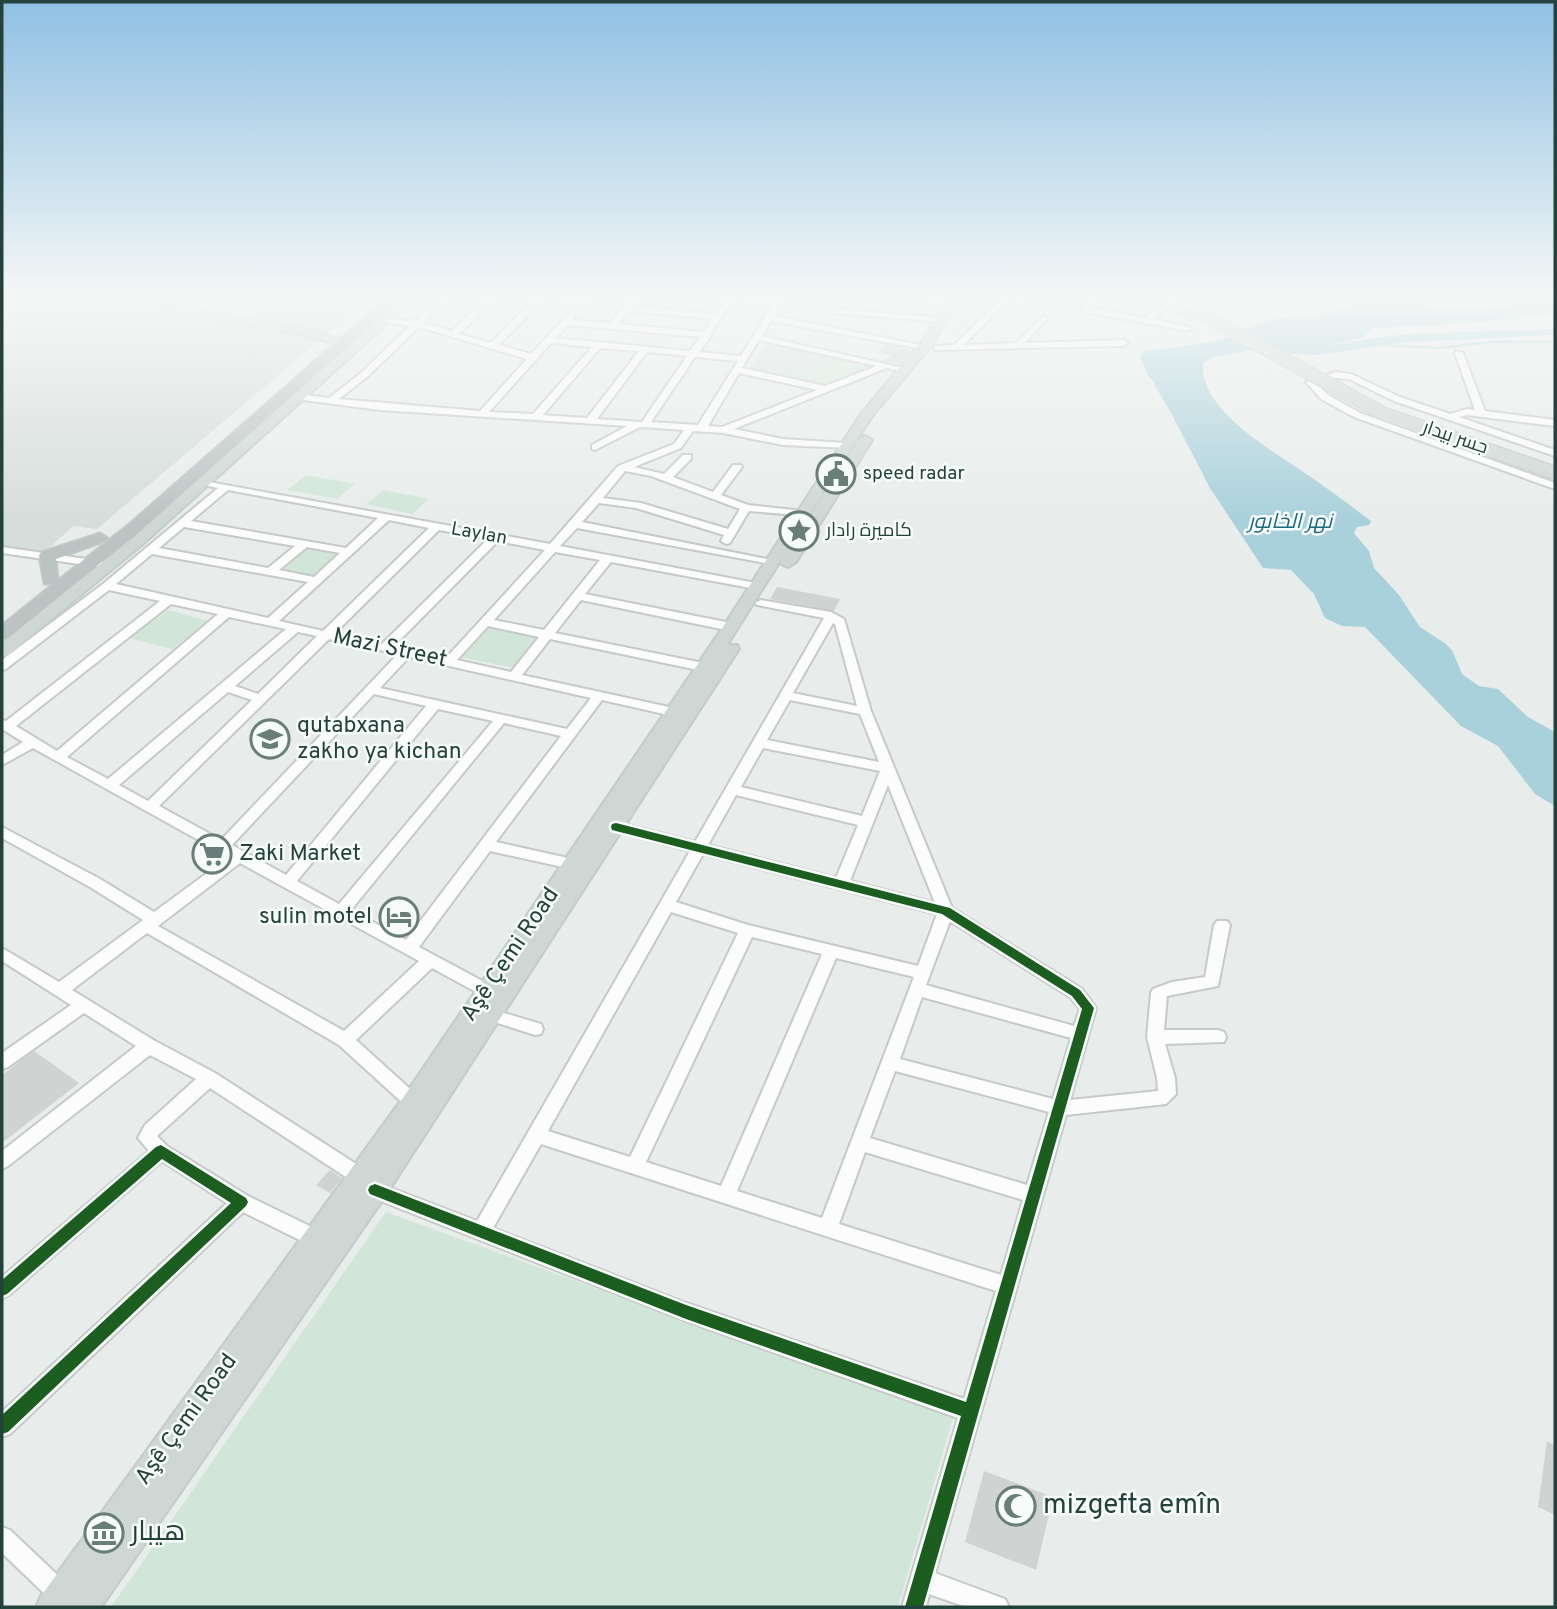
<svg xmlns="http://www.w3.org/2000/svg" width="1557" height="1609" font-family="Overpass,Cairo,sans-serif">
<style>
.built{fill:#d6dedb}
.green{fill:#d1e6d9}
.water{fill:#a9d1db}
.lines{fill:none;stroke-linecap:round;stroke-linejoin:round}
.stream{stroke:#a9d1db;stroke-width:2.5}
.river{fill:#a9d1db;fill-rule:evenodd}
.building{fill:#cfd4d2}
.minor-casing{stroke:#c5cac8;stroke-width:4}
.major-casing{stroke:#c3ccc9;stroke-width:4}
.highway-casing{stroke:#c3ccc9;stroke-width:3}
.minor{fill:#fcfcfc;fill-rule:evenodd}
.major{fill:#cfd7d5;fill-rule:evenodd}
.highway{fill:#bcc4c3;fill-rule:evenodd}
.major-bridge-casing{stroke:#c3ccc9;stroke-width:15;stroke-linecap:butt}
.major-bridge{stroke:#cfd7d5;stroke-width:12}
.cycleway-casing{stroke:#f7fbf9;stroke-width:5}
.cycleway{fill:#1b5e20;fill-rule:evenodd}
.labels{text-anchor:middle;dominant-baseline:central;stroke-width:5;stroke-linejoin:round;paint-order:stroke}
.far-street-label{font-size:19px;fill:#24423c;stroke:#f7fbf9}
.far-poi-label{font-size:19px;fill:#24423c;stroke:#f7fbf9;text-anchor:start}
.far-water-label{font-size:21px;font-style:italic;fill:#1c6980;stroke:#f7fbf9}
.street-label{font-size:23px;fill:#24423c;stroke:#f7fbf9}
.poi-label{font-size:23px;fill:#24423c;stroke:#f7fbf9;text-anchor:start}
.near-poi-label{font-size:28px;fill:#24423c;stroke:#f7fbf9;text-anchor:start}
</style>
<rect width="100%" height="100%" fill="#e8edeb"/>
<!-- built -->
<g class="built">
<path d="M38,294h336l-277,235 -24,-3 -28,26 -43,-7v-230z"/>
<path d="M766,343l108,22 -49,21 -77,-15z"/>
</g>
<!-- green -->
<g class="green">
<path d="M977,294h12l-10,13 -5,1 2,3 -10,13 12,-13 5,-1 -3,-3 11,-13h10l-48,45z"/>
<path d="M828,356l46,11 -49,19 -47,-9 5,-5 8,1 2,-3 21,3z"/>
<path d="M306,475l49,9 -18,15 -50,-9z"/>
<path d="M384,490l45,9 -17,15 -46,-10z"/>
<path d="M305,546l35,7 -27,24 -37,-7z"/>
<path d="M168,610l41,11 -37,28 -44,-11z"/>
<path d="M489,624l54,11 -29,33 -55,-11z"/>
<path d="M386,1212l567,206 -55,189h-787z"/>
</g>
<!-- water -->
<path class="water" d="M1366,297l88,12 101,-8v13l-83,9 -97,5 -14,10 -41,9 -40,-2 -68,12 -9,7c-4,47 75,90 108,113 20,14 40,29 60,44l-2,4 -12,2 -3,6 15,18 5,17 25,27 21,32 26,17 7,8 9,22 17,12 19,3 30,28 27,15v74l-20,-12 -37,-48 -37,-20 -96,-99 -23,-1 -17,-8 -11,-24 -23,-24 -28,-2 -53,-80 -43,-83 6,-6 -25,-23 -8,-19 4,-7c14,1 67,-7 81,-12 16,-5 28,-13 46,-18 31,-7 69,-3 95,-23z"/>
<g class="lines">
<!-- stream -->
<path class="stream" d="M1361,344l79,4 49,-6h66"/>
<!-- river -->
<g class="river">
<path d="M1555,329v6l-150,7 -88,13 -61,-4 -6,-4 6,-4 61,4 88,-13z"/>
<path d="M1160,365l6,4 1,17 24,37 -2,3h-10l-24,-40 -1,-17z"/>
</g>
</g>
<!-- building -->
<g class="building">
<path d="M259,294h54l15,2 -13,10 -56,-5z"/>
<path d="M1262,294h43l17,5 -14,10 -47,-11z"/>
<path d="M886,345l25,5 -12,14 -15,-3 7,-6 -13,-3z"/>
<path d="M777,587l63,12 -6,12 -64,-12z"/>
<path d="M34,1051l45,32 -77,60v-68z"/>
<path d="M330,1170l12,8 -12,15 -14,-8z"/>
<path d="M1547,1441l8,5v69l-17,-8z"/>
<path d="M984,1471l69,26 -17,73 -71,-28z"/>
</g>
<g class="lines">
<!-- minor casing -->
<g class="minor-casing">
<g id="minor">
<path d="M443,294h9l-29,29 29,8 39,-37 91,5 4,-5h9l-23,26 38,3 23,-29h9l-9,12 83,8 9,-14 -47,-6h60l-2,3 39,3 4,-6h8l-13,22 157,31 -4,3 -156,-29 -9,15 146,33 -4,3 -17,-4 -153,61 49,10 63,4 3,1v4l-66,-3 -60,-12 -30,-2 -12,17 -47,19 30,7 19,-19h8v4l-18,18 40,15 20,-27h8l1,2 -21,28 27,10 55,6 5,3 -1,2 -58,-5 -19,32 -4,1 -5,-3 3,-6 -88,-27 -37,-5 -17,19 190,38 4,1v4l-199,-37 -17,18 196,37 6,3 -6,3 -145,-27 -26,32 146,29 6,4 -6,4 -150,-31 -26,33 148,30 6,4 -2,3 -4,1 -153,-32 -28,36 156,34 1,3 -6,4 -71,-16 -106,142 81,18 2,4 -2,4 -5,1 -82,-18 -71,96 82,44 2,4 -2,4 -6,2 -6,-2 -57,-31 -76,72 63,57 3,5 -3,5 -6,2 -6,-2 -68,-62 -192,-112 -75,57 83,51 60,32 152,98 3,6 -3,6 -6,2 -6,-2 -145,-95 -53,48 10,10 81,50 76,37 3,6 -3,6 -7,3 -7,-3 -67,-33 -233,222 -8,3v-25l225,-209 -65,-42 -153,134 -7,3v-21l147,-126 -11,-13 7,-13 51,-46 -46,-24 -142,111 -6,3v-18l134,-105 -52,-33 -76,54 -6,2v-16l69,-48 -69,-44v-13l57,34 84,-62 -53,-33 -88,-49v-11l98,52 54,33 75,-55 -196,-109 -31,17v-10l21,-13 -21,-13v-9l4,1 154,-120 -51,-11 -103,79 -4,1v-10l101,-76 115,-96 -20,-4v-4l352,64 68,-78 56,-22 10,-14 -44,-3 -45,23 -3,-1v-4l35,-19 -247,-16 -85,-11v-4l3,-1 31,4 32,-25 49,-47 -27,-4v-4l32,3zM497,298l36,2 -42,43 -32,-9zM542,301l36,3 -47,50 -32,-9zM733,301l39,4 -31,51 -42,-4 13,-17 -1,-2zM629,311l84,8 -9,13 -86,-8zM568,325l132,12 -10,14 -134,-13zM419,327l108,32 -47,52 -141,-12 28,-22zM759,340l118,26 -52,20 -83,-18zM551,343l41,4 -59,67 -44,-2zM600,348l39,3 -52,67 -44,-3zM647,352l40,4 -45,66 -45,-3zM695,357l43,4 -40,64 -47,-3zM739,373l78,17 -95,37 -14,-1zM625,471l26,5 89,33 -12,20 -87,-26 -38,-5zM228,490l150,28 -32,30 -155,-27zM389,520l40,8 -106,103 -44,-10zM184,527l111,19 -27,22 -109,-20zM439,530l49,9 -106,105 -47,-11zM498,541l47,9 -99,108 -52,-12zM307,547l33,6 -26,24 -35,-7zM555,552l45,8 -56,70 -50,-10zM152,554l156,28 -40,36 -152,-34zM171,604l47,10 -161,137 -41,-25zM229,617l57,12 -178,150 -41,-22zM488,626l51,11 -28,35 -54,-12zM298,632l19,4 -59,58 -23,-8zM329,639l69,15 -177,186 -62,-34zM409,657l182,41 -24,31 -187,-41zM228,692l24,8 -104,101 -29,-16zM374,694l52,12 -140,169 -54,-30zM438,709l55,12 -154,183 -42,-23zM504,723l57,13 -155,204 -55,-30zM240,863l179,98 -75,70 -186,-105z"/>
<path d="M846,294h33l74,8 4,2 -4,2z"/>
<path d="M1005,294h9l-50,51 52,-2 28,-27 4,2 -23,25 99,-3 4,3 -4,3 -189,4v-4l19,-1z"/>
<path d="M1088,294h8l-7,13 2,1 54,10 21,-18 4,-6h8l-6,10 -19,15 39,9 -4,3 -103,-19 -4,-5z"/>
<path d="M1321,294h15l16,6 -4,2z"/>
<path d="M825,308l118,10 4,2 -4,2 -121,-10v-4z"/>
<path d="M1456,351l7,2 22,58 70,9v6l-88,-11 -8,2 96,33v6l-161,-55 -45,-22 -13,-1 -20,5 12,12 32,18 195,70v6l-201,-72 -33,-18 -15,-17 30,-10 15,2 49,23 50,17 17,-5 8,1 -20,-57z"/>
<path d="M2,547l98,14 6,3 -6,3 -98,-14z"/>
<path d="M761,600l70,12 13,7 27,92 81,197 130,81 14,19 -26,92 88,-9 -1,-13 -10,-41 4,-44 2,-4 19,-7 33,-5 9,-52 3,-4h10l3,4 -12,61 -51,10 -3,34h54l6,2 2,5 -2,5 -59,2 10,34 1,16 -10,10 -100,11 -131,458 70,26 4,8h-43l-37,-13 -3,13h-24l56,-189 -272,-97 -318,-125 -2,-6 2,-6 7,-2 102,39 213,-370 -79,-21 -2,-3 7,-5 79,20 129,-224 -67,-13 -2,-2zM833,623l2,1 22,82 -64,-13zM790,700l70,14 19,48 -112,-22zM763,748l117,23 -18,45 -121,-29zM888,785l47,118 -85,-22zM736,795l122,30 -22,53 -128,-33zM703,854l234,60 -19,52 -170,-41 -72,-23zM671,912l67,21 -108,224 -82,-26zM950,921l120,76 10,12 -6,17 -148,-41zM752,937l70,17 -101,232 -75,-24zM836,958l78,19 -92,241 -85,-27zM922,997l149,41 -18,61 -153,-40zM895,1071l154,41 -22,73 -157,-47zM541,1144l455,147 -32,108 -278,-96 -193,-75zM865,1152l158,48 -22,75 -162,-51z"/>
<path d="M491,1009l50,15 2,5 -2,5 -6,1 -50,-16 -2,-4 2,-4z"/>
<path d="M2,1527l8,3 59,56 4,8 -4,8 -8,4 -8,-4 -51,-49z"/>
</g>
</g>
<!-- major casing -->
<g class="major-casing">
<g id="major">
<path d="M15,294h14l-27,16v-8z"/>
<path d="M70,294h28l213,36 29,10 -6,4 -25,-8z"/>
<path d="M408,294h12l-276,249 -136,112 -6,1v-13l132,-106z"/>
<path d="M951,294h11l-30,51 -60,71 -145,229h10l2,4 -355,549 -283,409h-65l5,-11 364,-501 318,-468 138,-213 62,-74z"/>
<path d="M1105,294h21l89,24 -6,3z"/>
<path d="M865,436l7,4 -76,122 -8,5 -5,-2 -3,-3 78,-122z"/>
</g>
</g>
<!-- highway casing -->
<g class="highway-casing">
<path id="highway" d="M391,294h14l-265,237 -132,107 -6,1v-14l51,-41h-9l-5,-28 2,-4 59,-19 8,5 -2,3 -50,18 2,21 70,-55z"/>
</g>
<!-- minor -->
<use href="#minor" class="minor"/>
<!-- major -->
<use href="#major" class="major"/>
<!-- highway -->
<use href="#highway" class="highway"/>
<!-- major-bridge casing -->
<g class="major-bridge-casing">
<path id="major-bridge" d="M1209,318l175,96 171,59"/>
</g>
<!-- major-bridge -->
<use href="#major-bridge" class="major-bridge"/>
<!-- cycleway casing -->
<g class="cycleway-casing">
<g id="cycleway">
<path d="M616,823l334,85 130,82 14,18 -171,599h-18l56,-191 -275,-97 -316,-125 -2,-4 2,-4 5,-2 311,121 280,97 116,-393 -10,-13 -130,-82 -330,-84 -1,-3 1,-3z"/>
<path d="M161,1145l85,53 2,4 -2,4 -238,226 -6,2v-19l229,-212 -69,-44 -155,135 -5,2v-16l154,-133z"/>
</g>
</g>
<!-- cycleway -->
<use href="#cycleway" class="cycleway"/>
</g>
<!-- sky -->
<linearGradient id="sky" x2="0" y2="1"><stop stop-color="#8fc0e3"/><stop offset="0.57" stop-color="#f5f7f6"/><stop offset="1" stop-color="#f5f7f6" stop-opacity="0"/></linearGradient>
<rect width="1557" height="520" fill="url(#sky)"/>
<!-- icons -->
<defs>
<g id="civic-ring" transform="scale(2.0125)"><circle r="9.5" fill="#f7fbf9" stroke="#697e79" stroke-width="1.5"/><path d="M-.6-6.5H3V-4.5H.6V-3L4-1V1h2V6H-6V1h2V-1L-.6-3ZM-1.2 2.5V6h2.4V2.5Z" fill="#697e79"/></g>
<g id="sight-ring" transform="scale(2.0125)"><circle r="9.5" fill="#f7fbf9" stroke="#697e79" stroke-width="1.5"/><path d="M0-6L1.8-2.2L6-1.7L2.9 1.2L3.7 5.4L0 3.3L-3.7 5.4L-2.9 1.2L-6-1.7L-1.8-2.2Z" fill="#697e79"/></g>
<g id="school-ring" transform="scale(2.0125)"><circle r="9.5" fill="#f7fbf9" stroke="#697e79" stroke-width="1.5"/><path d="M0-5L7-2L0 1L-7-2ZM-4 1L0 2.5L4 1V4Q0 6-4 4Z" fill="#697e79"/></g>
<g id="supermarket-ring" transform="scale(2.0125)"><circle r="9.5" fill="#f7fbf9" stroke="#697e79" stroke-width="1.5"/><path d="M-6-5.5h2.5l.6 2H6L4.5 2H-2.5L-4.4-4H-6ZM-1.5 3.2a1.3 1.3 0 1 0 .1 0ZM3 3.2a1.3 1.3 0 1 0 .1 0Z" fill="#697e79"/></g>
<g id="hotel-ring" transform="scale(2.0125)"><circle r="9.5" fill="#f7fbf9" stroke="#697e79" stroke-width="1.5"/><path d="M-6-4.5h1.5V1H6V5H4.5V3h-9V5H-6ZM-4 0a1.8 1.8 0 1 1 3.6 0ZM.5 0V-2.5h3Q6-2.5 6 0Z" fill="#697e79"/></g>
<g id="mosque-ring" transform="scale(2.0125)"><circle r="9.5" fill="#f7fbf9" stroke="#697e79" stroke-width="1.5"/><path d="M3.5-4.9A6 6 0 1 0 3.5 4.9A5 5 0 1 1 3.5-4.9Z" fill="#697e79"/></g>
<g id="museum-ring" transform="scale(2.0125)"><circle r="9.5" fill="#f7fbf9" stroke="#697e79" stroke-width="1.5"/><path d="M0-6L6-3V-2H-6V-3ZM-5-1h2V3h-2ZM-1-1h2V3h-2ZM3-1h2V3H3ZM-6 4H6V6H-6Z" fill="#697e79"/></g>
</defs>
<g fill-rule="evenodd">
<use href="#civic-ring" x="836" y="474"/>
<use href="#sight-ring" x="799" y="531"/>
<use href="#school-ring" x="270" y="739"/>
<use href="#supermarket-ring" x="212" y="854"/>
<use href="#hotel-ring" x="399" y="917"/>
<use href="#mosque-ring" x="1016" y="1506"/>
<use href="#museum-ring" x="104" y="1533"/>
</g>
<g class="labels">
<!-- far-street labels -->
<g class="far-street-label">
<text transform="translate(1455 438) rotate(19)">جسر بيدار</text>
<text transform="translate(479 534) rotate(10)">Laylan</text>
</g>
<!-- far-poi labels -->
<g class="far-poi-label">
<text x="863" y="474">speed radar</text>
<text x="826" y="531">كاميرة رادار</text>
</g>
<!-- far-water labels -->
<g class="far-water-label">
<text x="1290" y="522">نهر الخابور</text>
</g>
<!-- street labels -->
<g class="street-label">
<text transform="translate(390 649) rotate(12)">Mazi Street</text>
<text transform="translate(511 955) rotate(-56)">Aşê Çemi Road</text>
<text transform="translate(187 1420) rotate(-54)">Aşê Çemi Road</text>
</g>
<!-- poi labels -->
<g class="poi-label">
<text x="297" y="726">qutabxana<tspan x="297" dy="26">zakho ya kichan</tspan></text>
<text x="239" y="854">Zaki Market</text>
<text x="372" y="917" text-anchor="end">sulin motel</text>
</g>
<!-- near-poi labels -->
<g class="near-poi-label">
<text x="1043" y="1506">mizgefta emîn</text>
<text x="131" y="1533">هيبار</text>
</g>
</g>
<!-- border -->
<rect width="1557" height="1609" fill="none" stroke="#24423c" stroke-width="7"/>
</svg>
